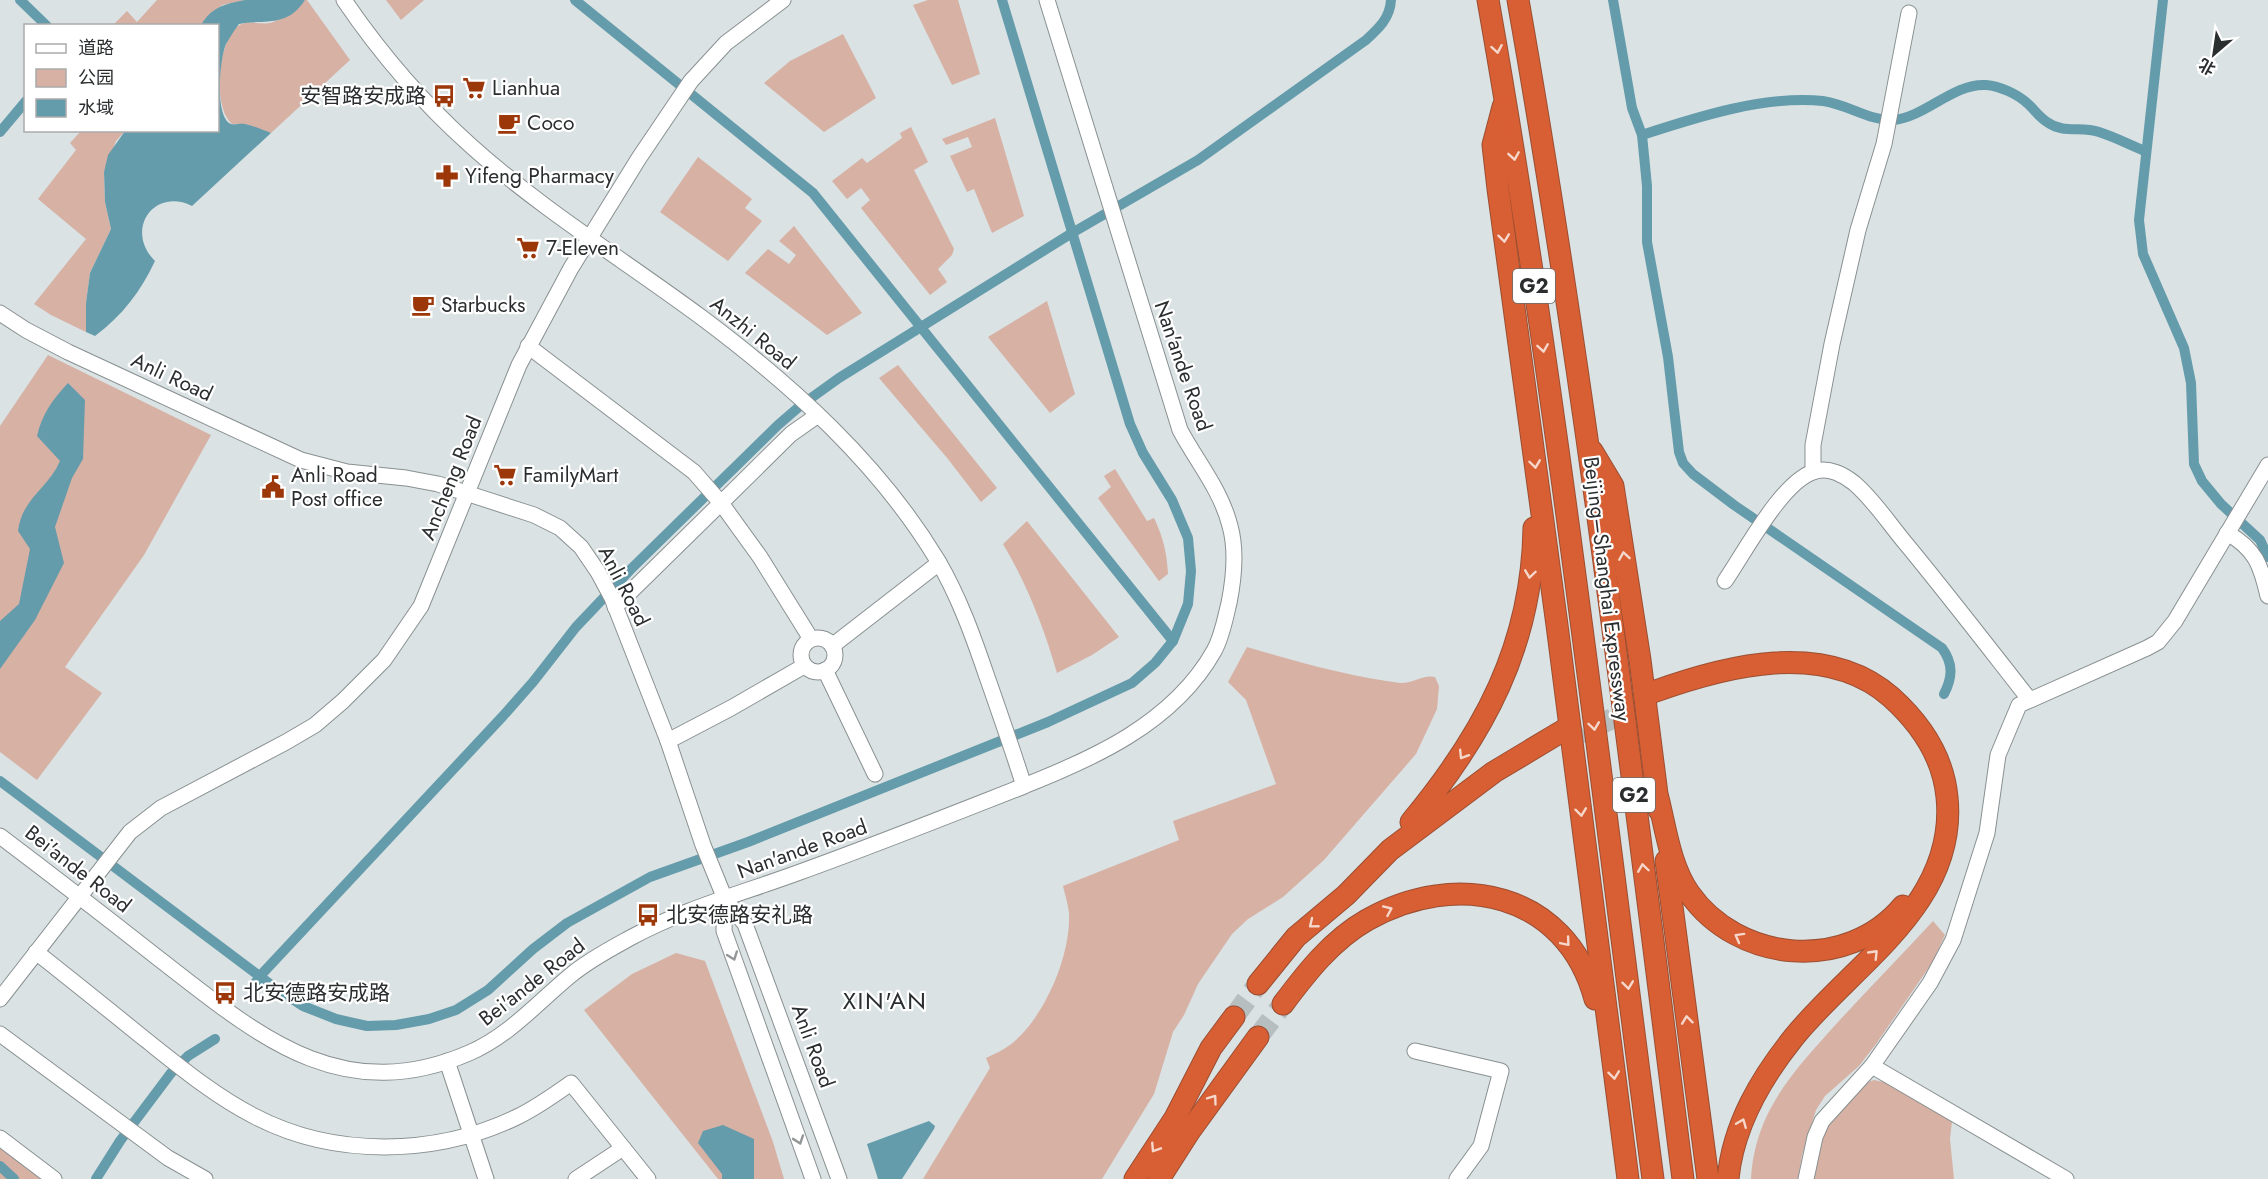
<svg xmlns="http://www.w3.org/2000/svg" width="2268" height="1179" font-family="Jost,'Noto Sans SC',sans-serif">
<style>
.green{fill:#d6b1a4}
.water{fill:#659cab}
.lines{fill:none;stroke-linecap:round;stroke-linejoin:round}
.canal{stroke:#659cab;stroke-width:10}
.highway-tunnel{stroke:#b7bec0;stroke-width:21;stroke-dasharray:21 10;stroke-linecap:butt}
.minor-casing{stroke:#899091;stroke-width:17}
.highway-casing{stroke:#9b4e32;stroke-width:23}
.minor{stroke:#fff;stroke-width:15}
.highway{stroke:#d85f33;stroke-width:21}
.oneway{stroke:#f5d7cc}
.oneway2{stroke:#959697}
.labels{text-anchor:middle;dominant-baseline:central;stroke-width:4.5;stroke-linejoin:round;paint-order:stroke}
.shield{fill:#fff;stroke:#6b6d6d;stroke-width:1.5}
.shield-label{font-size:20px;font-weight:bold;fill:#2b2e2f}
.poi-label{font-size:21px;fill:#2b2e2f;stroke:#fff;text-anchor:start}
.street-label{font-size:21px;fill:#2b2e2f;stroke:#fff}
.quarter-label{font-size:24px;letter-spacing:1.5px;fill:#2b2e2f;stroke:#fff}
</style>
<rect width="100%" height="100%" fill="#dae2e4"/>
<!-- green -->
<g class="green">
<path d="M157,0h88l-23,5 -21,20 -89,1 15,-15 10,11z"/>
<path d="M305,0h2l43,60 -79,73 -27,-9h-12c-20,-16 -14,-84 6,-98 10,-7 22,-1 32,-3 10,-2 23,-13 32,-19z"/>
<path d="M386,0h38l-23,20z"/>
<path d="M928,0h30l22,74 -28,11 -39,-80z"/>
<path d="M843,34l33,64 -52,34 -60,-49 26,-22z"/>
<path d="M995,118l29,98 -32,17 -18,-44 -7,3 -17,-36 22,-9 -4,-10 -22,8 -4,-6z"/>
<path d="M911,127l17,35 -14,8 40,79 -2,6 -14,14 9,13 -17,13 -69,-87 9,-8 -9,-12 -14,11 -15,-18 30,-23 5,5 35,-25 -2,-5z"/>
<path d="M81,131h44l-9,10 -12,31 1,30 6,27 -21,44 -4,30v29l-35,-17 -17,-11 52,-65 -48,-40 38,-49 -6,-7z"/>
<path d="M698,157l54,42 -7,9 17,13 -34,40 -68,-49z"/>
<path d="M794,226l68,87 -35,22 -82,-62 23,-24 21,15 7,-9 -17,-14z"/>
<path d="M1047,301l28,93 -25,19 -62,-76z"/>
<path d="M48,355l163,80 -67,120 -79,112 37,26 -65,87 -37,-28v-326z"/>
<path d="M898,365l99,123 -16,14 -33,-43 -69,-81z"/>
<path d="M1115,469l32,52 7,-3c9,19 13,35 14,56l-9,7 -61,-83 13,-11 -7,-11z"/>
<path d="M1027,521l92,116 -27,18 -35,18c-13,-45 -30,-89 -54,-129z"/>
<path d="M1247,647c51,15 101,29 153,36 12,1 24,-9 35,-6l4,9 -2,23 -21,45 -92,106 -41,37 -35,22 -16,15 -34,50 -14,31 -11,17 -19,62 -52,85h-179l67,-111 -4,-10c11,-5 23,-11 31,-19 30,-28 54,-85 52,-126 -1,-9 -4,-18 -6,-27l116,-46 -6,-19 103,-37 -30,-84 -18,-18z"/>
<path d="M1933,921l12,14 -13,28 -56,81 -17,22 -34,30 -9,14 -14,45 -4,24h-47c4,-69 44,-109 87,-157 31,-34 64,-67 95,-101z"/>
<path d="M676,953l29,8 68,181 11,37h-66l-134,-169 48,-36z"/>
<path d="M1874,1080l15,3 63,38 -2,18 4,40h-140c6,-38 8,-50 35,-79 8,-9 14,-17 25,-20z"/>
<path d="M0,1141l50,38h-50z"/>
</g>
<!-- water -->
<g class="water">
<path d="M245,0h60c-18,28 -40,19 -66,24 -5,7 -9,13 -13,20 -6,13 -12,73 5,80 4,1 10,-1 14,0 9,2 18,6 26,9l-79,73c-38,-19 -68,24 -37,55 -14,30 -33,55 -60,75l-9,-4v-29l4,-30 21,-44 -6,-27 -1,-30 4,-17 17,-24 93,-1v-104l-17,-1c11,-18 23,-21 44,-25z"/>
<path d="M68,383l17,17 -2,59 -11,19 -17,49 9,36 -29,57 -35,49v-48l19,-17 11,-55 -12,-18c4,-33 30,-42 42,-70l-23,-25c5,-22 16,-37 31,-53z"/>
<path d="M929,1121l6,5 -1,3 -32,50h-24l-11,-35z"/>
<path d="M723,1125l31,14v40h-32v-5l-24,-31 5,-12z"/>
</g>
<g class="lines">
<!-- canal -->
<g class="canal">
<path d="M20,0l27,26"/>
<path d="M575,0l238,193 360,448"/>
<path d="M1613,0l19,108 10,27 5,51v56l21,115 11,95 4,11 10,11 41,31 208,143c11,15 11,29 2,46"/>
<path d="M2163,0l-24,220 4,34 41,94 7,35 3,81 8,17 19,23 39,36 8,17"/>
<path d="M0,132l26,-31"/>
<path d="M1642,135c55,-18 123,-40 181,-34 24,3 46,20 70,19 33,-3 60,-37 93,-35 14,1 31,9 41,18 7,6 12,14 20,19 16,12 34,4 52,10 16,5 31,13 46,19"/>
<path d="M0,781l274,206 29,19 33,13 31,7 29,-1 33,-6 27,-9 32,-20 45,-41 34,-26 83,-46 98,-35 300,-120 84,-39 23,-20 18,-22 15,-37 3,-33 -3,-33 -16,-38 -29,-47 -13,-29 -128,-424"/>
<path d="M253,986l7,-10 243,-260 30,-34 43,-55 55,-58 147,-144 22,-19 39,-28 233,-145 126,-73 168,-120c13,-12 24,-22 25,-40"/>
<path d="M0,1166l14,13"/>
<path d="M96,1179l24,-38 51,-68 17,-17 27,-17"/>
</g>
<!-- highway-tunnel -->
<g class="highway-tunnel">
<path d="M1565,740l73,-33"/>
<path d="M1234,1017l24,-33"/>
<path d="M1258,1037l25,-33"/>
</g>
<!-- minor casing -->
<g class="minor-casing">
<g id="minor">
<path d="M0,313l26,17 42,22 233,108 46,12 59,6 32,6 96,31 26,13 21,19 17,25 14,26 56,143 35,104 22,54 20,25 94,255"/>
<path d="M528,346l166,126 27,31 70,-69 27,-19"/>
<path d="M1813,472v-27l19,-101 26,-114 26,-86 25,-131"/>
<path d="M2227,533c29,16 34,33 41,63"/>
<path d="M1725,581c20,-29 58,-102 91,-110 13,-4 28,4 38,12 20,17 36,42 53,62 42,51 82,103 122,154"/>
<path d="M615,607l106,-104 39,54 51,82"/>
<circle cx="818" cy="655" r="17"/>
<path d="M832,646l107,-83"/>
<path d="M825,670l50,104"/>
<path d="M668,741l63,-33 73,-42"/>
<path d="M1016,789c75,-29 157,-65 198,-138 8,-14 11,-32 15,-48 5,-25 8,-52 1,-77 -9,-36 -33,-64 -50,-96l-133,-430"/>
<path d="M0,836c53,40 106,81 158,122 97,75 181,151 311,95 40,-17 69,-51 102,-78 18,-15 39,-26 59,-37 53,-29 113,-45 170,-66 75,-27 150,-57 224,-86 -12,-38 -25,-75 -38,-112 -13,-38 -27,-77 -48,-113 -59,-98 -146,-176 -237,-244 -77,-57 -160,-108 -231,-172 -48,-43 -90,-92 -126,-145"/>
<path d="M725,899l-1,32 89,248"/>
<path d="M36,952c37,29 74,59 110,88 34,27 69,56 108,76 80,42 182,40 263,1 19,-9 37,-22 54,-34l77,96"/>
<path d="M0,999l130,-167 31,-24 125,-66 29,-17 28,-24 41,-41 37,-54 98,-241 52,-97 68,-110 52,-77 35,-38 57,-43"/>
<path d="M0,1034l168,124 37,21"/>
<path d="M1415,1051l86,20 -20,75 -24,33"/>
<path d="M447,1061l39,118"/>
<path d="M1872,1066l194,113"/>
<path d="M0,1138l54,41"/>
<path d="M576,1179l47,-31"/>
<path d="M1806,1179l9,-42 7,-16 50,-55 58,-83 23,-43 34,-107 11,-78 21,-50 128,-57 11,-6 17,-21 93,-156"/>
</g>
</g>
<!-- highway casing -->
<g class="highway-casing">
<g id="highway">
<path d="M1488,0c69,391 113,786 165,1179"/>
<path d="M1518,0c69,391 115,786 165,1179"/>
<path d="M1503,107l-10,38 5,44 59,436 71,554"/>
<path d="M1592,451l21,35 27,174 19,150"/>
<path d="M1653,692c72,-26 172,-53 238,5 30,27 52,59 56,100 11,107 -94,167 -153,240 -33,41 -61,88 -66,142"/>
<path d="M1658,798c8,32 12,67 31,95 49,70 158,80 214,13"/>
<path d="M1411,822c73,-88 121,-176 123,-294"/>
<path d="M1666,861l42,318"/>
<path d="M1258,984l38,-47 50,-42 44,-45 104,-78 70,-42"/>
<path d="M1283,1004c24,-32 49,-64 84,-84 89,-51 199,-28 228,79"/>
<path d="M1135,1179l40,-61 36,-70 23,-31"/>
<path d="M1159,1179l30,-47 69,-95"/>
</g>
</g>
<!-- minor -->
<use href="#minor" class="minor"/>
<!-- highway -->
<use href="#highway" class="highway"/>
</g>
<!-- one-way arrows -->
<defs><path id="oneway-chevron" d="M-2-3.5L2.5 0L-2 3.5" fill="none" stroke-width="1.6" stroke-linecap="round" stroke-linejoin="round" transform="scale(1.5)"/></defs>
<g class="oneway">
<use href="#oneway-chevron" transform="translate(1497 49) rotate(80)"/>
<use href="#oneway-chevron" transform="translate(1514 156) rotate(81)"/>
<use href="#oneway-chevron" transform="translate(1504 238) rotate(83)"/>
<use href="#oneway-chevron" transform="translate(1543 348) rotate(81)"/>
<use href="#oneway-chevron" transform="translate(1535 464) rotate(82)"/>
<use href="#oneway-chevron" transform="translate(1624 556) rotate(-99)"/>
<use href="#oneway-chevron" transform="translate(1530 574) rotate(98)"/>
<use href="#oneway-chevron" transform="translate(1594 726) rotate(82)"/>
<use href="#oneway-chevron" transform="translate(1463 755) rotate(122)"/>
<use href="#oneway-chevron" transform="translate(1581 812) rotate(83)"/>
<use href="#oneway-chevron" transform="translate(1643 868) rotate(-98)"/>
<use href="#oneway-chevron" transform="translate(1388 910) rotate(-24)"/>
<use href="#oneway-chevron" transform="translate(1313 924) rotate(141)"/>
<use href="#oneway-chevron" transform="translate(1739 937) rotate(-151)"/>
<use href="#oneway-chevron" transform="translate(1566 942) rotate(50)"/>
<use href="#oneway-chevron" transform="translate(1874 954) rotate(-46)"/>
<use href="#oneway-chevron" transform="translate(1628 985) rotate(83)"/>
<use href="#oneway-chevron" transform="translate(1687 1020) rotate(-97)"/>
<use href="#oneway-chevron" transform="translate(1614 1075) rotate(83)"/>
<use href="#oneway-chevron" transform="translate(1213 1099) rotate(-54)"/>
<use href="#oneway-chevron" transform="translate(1742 1123) rotate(-68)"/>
<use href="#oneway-chevron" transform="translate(1155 1148) rotate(123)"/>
</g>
<g class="oneway2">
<use href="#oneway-chevron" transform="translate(733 956) rotate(70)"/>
<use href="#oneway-chevron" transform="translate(799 1140) rotate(71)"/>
</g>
<!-- icons -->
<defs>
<g id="supermarket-bare" transform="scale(1.8)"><path d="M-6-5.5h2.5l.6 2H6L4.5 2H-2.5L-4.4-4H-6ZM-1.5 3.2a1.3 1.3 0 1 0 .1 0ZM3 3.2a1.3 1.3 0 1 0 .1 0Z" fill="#9c370a" stroke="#fff" stroke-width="2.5" paint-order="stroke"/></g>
<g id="bus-bare" transform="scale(1.8)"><path d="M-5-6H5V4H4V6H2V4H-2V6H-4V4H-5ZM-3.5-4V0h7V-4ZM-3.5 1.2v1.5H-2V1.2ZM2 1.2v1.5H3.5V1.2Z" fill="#9c370a" stroke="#fff" stroke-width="2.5" paint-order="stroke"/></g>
<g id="cafe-bare" transform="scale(1.8)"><path d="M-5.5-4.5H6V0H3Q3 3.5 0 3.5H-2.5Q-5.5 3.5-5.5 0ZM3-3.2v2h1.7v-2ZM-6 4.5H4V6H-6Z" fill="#9c370a" stroke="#fff" stroke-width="2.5" paint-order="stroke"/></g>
<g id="pharmacy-bare" transform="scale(1.8)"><path d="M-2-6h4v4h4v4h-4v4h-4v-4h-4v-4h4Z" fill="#9c370a" stroke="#fff" stroke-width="2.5" paint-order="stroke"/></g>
<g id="civic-bare" transform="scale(1.8)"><path d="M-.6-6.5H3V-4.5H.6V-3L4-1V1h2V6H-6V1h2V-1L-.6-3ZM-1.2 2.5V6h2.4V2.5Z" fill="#9c370a" stroke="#fff" stroke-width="2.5" paint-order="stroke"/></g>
</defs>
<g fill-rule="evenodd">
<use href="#supermarket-bare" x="474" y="88"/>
<use href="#bus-bare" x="444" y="96"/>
<use href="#cafe-bare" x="509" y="123"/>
<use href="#pharmacy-bare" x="447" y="176"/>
<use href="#supermarket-bare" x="528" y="248"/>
<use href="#cafe-bare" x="423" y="305"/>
<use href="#supermarket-bare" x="505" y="475"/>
<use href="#civic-bare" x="273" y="487"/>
<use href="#bus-bare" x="648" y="915"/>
<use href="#bus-bare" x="225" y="993"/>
</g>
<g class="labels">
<!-- shield labels -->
<g class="shield">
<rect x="1513" y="269" width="42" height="34" rx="4.5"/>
<rect x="1613" y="778" width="42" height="34" rx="4.5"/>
</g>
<g class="shield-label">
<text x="1534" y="286">G2</text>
<text x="1634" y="795">G2</text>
</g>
<!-- poi labels -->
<g class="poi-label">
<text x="492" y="88">Lianhua</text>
<text x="426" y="96" text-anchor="end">安智路安成路</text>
<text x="527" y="123">Coco</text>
<text x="465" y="176">Yifeng Pharmacy</text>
<text x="546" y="248">7-Eleven</text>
<text x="441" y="305">Starbucks</text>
<text x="291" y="475">Anli Road<tspan x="291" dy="24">Post office</tspan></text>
<text x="523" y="475">FamilyMart</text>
<text x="666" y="915">北安德路安礼路</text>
<text x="243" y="993">北安德路安成路</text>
</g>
<!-- street labels -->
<g class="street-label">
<text transform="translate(753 333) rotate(39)">Anzhi Road</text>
<text transform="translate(1183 366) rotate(71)">Nan'ande Road</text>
<text transform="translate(172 377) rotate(25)">Anli Road</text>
<text transform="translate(451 478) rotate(-68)">Ancheng Road</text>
<text transform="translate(624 586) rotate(63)">Anli Road</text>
<text transform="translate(1607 589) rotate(83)">Beijing–Shanghai Expressway</text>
<text transform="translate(802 849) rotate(-20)">Nan'ande Road</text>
<text transform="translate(78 869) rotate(38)">Bei'ande Road</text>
<text transform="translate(532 982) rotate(-38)">Bei'ande Road</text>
<text transform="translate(813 1046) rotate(70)">Anli Road</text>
</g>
<!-- quarter labels -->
<g class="quarter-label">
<text x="885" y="1000">XIN'AN</text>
</g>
</g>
<!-- legend -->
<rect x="24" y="24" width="195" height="108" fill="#ffffff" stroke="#aaabac" stroke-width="1.5"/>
<rect x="36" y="44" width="30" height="9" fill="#ffffff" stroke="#aaabac" stroke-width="1.5"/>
<text x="78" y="54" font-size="18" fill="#2b2e2f">道路</text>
<rect x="36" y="69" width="30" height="18" fill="#d6b1a4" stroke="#aaabac" stroke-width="1.5"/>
<text x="78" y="84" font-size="18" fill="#2b2e2f">公园</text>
<rect x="36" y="99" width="30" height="18" fill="#659cab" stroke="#aaabac" stroke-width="1.5"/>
<text x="78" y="114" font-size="18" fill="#2b2e2f">水域</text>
<!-- north arrow -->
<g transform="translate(2214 54) rotate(209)" stroke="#ffffff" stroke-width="4.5" paint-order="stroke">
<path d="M0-4.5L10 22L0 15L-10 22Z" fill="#2b2e2f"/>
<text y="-9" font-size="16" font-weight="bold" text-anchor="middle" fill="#2b2e2f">北</text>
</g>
</svg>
